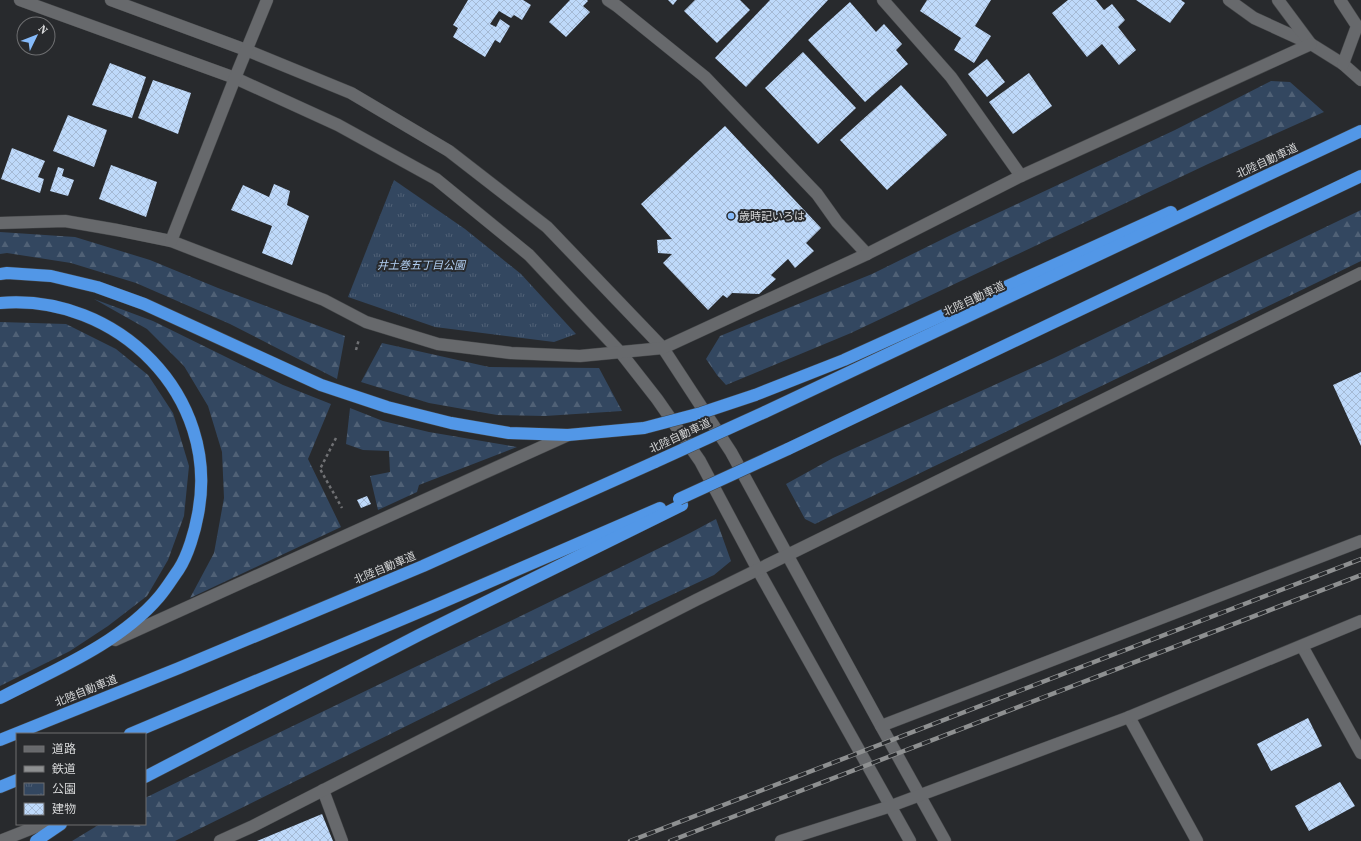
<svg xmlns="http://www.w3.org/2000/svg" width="1361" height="841" font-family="'Source Serif 4','Noto Sans JP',serif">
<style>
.forest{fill:url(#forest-firs)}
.park{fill:url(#park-tufts)}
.building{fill:url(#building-cross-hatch)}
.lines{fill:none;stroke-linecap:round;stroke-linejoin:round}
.minor-casing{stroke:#444648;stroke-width:13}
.highway-casing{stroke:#444648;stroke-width:13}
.path{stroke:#707174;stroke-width:2.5;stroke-dasharray:3 3;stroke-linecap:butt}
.minor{stroke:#67696c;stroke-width:12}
.highway{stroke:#5297e7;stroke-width:12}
.rail-casing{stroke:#8e9091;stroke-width:4.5}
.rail{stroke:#282a2d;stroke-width:3;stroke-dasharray:9;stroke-linecap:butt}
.highway-bridge-casing{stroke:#444648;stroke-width:13;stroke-linecap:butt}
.highway-bridge{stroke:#5297e7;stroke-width:12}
.poi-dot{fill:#86bbfb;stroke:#282a2d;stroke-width:1.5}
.labels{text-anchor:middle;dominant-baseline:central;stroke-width:4;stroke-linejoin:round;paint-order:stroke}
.street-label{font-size:11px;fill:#d6d7d8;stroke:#282a2d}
.poi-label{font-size:11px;fill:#d6d7d8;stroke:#282a2d;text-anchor:start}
.park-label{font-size:11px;font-style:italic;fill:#b2cff3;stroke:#282a2d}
</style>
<defs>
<pattern id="forest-firs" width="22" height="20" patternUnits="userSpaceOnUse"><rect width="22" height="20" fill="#334760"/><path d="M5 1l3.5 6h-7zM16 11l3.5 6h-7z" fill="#506176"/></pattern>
<pattern id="park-tufts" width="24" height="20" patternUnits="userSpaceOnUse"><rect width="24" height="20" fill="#334760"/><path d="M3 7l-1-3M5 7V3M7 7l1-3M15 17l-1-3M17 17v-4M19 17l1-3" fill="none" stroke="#506176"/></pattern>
<pattern id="building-cross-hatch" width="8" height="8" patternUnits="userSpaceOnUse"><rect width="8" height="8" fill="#bed9fa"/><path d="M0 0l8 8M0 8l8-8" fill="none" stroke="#a5bad5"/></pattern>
</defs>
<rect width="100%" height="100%" fill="#282a2d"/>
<!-- forest -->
<g class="forest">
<path d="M1271,81l19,1 34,30 -116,52 -357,169 -125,52 -9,-10 -11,-16 14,-23 152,-62 81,-40 222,-104z"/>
<path d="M1361,210v51c-181,89 -365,174 -546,263l-10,-5 -19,-35 47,-26 221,-100z"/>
<path d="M0,232l75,5 75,23 68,28 127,48 -8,43 -107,-55 -94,-41 -65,-20 -64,-10 -7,1z"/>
<path d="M94,299l59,22 130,64 48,19 -23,55 33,68 -151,71 24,-45 10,-55 -2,-46 -14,-46 -24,-40 -37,-37z"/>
<path d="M0,322l66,2 50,25 32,26 25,38 16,53 -5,50 -16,44 -21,36 -39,30 -38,25 -70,35z"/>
<path d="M382,343l107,24 110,1 23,43 -77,5 -48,-1 -68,-12 -68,-21z"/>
<path d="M350,408l33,13 46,11 88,15 -98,38 -2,7 -39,18 -8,-34 20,-4 -1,-21 -26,-1 -17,-6z"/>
<path d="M716,519l15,42 -17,14 -64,30 -475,236h-103l28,-17h45v-26c181,-89 364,-175 545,-265z"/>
</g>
<!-- park -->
<path class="park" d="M394,180l71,49 56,45 55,60 -22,8 -119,-15 -87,-30z"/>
<!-- building -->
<g class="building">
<path d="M468,0h55l8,5 -9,15 -8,-5 -3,3 -12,-7 -9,13 6,3 4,-8 10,7 -10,17 -5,-3 -10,17 -32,-20 5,-9 -5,-3z"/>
<path d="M570,0h17l1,1 -5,5 7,6 -24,25 -17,-15z"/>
<path d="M668,0h9l-4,5z"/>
<path d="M695,0h45l10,10 -33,33 -33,-32z"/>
<path d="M770,0h58l-82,87 -31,-29z"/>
<path d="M927,0h64l-16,26 16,10 -17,27 -20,-13 7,-12 -41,-27z"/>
<path d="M1068,0h28l8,10 8,-6 13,16 -7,7 18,23 -17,15 -17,-21 -15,13 -35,-44z"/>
<path d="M1136,0h45l4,3 -15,20z"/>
<path d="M850,2l26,30 8,-8 18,20 -6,6 12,14 -43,38 -57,-62z"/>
<path d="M803,52l53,56 -38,36 -53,-56z"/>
<path d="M987,59l18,23 -18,15 -19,-23z"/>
<path d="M110,63l36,14 -14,41 -40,-13z"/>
<path d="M1029,73l23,33 -39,28 -24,-32z"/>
<path d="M153,80l38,13 -13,41 -40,-16z"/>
<path d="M901,85l46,50 -60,55 -47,-50z"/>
<path d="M68,115l39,15 -13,37 -41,-16z"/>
<path d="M725,126l96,102 -15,15 8,8 -19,17 -7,-9 -17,16 5,4 -17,15 -27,-1 -5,5 -4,-3 -15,15 -45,-47 9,-9 -14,-1 -1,-13 15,-1 -31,-35z"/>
<path d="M12,148l33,13 -7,16 6,2 -4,14 -39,-14z"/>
<path d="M111,165l46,17 -11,35 -47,-18z"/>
<path d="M58,167l6,2 -2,7 12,4 -6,16 -18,-5z"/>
<path d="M274,184l16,7 -3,14 22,11 -17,49 -30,-12 10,-27 -41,-16 12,-25 26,12z"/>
<path d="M1361,372v74l-28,-61z"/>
<path d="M367,496l4,8 -10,4 -4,-8z"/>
<path d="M1308,718l14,28 -51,25 -14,-27z"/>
<path d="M1340,782l15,24 -46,25 -14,-25z"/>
<path d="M322,814l11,27h-76z"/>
</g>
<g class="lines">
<!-- minor casing -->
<g class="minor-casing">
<g id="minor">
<path d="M20,0l215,78 103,47 98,54 93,76 92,98 36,46 43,62 58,109 152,271"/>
<path d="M111,0l135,50 105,43 98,58 98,76 116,121 68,104 150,274 64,115"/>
<path d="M608,0l9,6 88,71 112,117 20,28 30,32"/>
<path d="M883,0l68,77 70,99"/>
<path d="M1229,0l25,18 57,26 32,20 18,16"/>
<path d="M1278,0l32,43"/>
<path d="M1340,0l17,26 -14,38"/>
<path d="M0,223l65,-2 52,9 54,11 153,59 42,22 72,22 73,9 69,3 83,-8 204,-94 154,-78 290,-132"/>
<path d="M171,241l64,-163 32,-78"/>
<path d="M115,640l453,-205"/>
<path d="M1302,646l59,107"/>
<path d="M1129,717l68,124"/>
<path d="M881,726l480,-185"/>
<path d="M323,790l19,51"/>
<path d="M0,841l43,-17"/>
<path d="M220,841l31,-14 445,-227 665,-327"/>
<path d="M781,841l110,-35 238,-89 232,-96"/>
</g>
</g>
<!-- highway casing -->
<g class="highway-casing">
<g id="highway">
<path d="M0,274l7,-1 44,3 46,11 47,17 177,81 66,22 64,16 58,10 59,2 76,-7"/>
<path d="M0,303c117,-10 221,93 198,211 -3,17 -10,41 -19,55 -7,10 -13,20 -20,28 -40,47 -105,73 -159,101"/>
<path d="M755,395l89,-35 327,-148"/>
<path d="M765,412l596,-281"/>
<path d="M788,449l573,-273"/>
<path d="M130,734l306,-129 224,-97"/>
<path d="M0,740l179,-72 244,-102 232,-104"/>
<path d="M145,777l274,-142 263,-130"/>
<path d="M0,787l17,-7"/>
<path d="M36,841l25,-17"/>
</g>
</g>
<!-- path -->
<g class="path">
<path d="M356,350l3,-11"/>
<path d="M336,438l-16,31 22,39"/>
</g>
<!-- minor -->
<use href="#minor" class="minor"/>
<!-- highway -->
<use href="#highway" class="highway"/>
<!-- rail casing -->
<g class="rail-casing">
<g id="rail">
<path d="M630,841l731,-282"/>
<path d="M670,841l691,-266"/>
</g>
</g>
<!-- rail -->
<use href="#rail" class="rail"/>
<!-- highway-bridge casing -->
<g class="highway-bridge-casing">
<g id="highway-bridge">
<path d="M644,428l57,-15 54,-18"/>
<path d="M655,462l110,-50"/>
<path d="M679,499l109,-50"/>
</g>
</g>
<!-- highway-bridge -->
<use href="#highway-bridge" class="highway-bridge"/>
</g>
<!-- markers -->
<circle class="poi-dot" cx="731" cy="216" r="4"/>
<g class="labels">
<!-- street labels -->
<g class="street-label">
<text transform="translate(1267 161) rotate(-25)">北陸自動車道</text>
<text transform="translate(974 299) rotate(-25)">北陸自動車道</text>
<text transform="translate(680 436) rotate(-25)">北陸自動車道</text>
<text transform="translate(385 568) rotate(-23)">北陸自動車道</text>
<text transform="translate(86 691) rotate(-22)">北陸自動車道</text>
</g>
<!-- poi labels -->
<g class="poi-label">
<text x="739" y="216">歳時記いろは</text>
</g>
<!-- park labels -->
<g class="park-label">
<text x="421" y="265">井土巻五丁目公園</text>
</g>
</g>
<!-- legend -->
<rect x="16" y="733" width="130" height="92" fill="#282a2d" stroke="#6e6f71"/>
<rect x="24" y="746" width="20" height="6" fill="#67696c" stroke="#6e6f71"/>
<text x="52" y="753" font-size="12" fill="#d6d7d8">道路</text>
<rect x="24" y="766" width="20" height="6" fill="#8e9091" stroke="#6e6f71"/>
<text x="52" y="773" font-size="12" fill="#d6d7d8">鉄道</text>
<rect x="24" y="783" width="20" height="12" fill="url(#park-tufts)" stroke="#6e6f71"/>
<text x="52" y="793" font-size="12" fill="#d6d7d8">公園</text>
<rect x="24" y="803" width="20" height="12" fill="url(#building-cross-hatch)" stroke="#6e6f71"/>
<text x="52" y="813" font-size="12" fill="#d6d7d8">建物</text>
<!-- north arrow -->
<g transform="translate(36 36) rotate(47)"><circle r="19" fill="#282a2d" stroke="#6e6f71"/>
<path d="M0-3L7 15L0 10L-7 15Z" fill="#86bbfb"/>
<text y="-6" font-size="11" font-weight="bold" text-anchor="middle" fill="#d6d7d8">N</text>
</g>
</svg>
